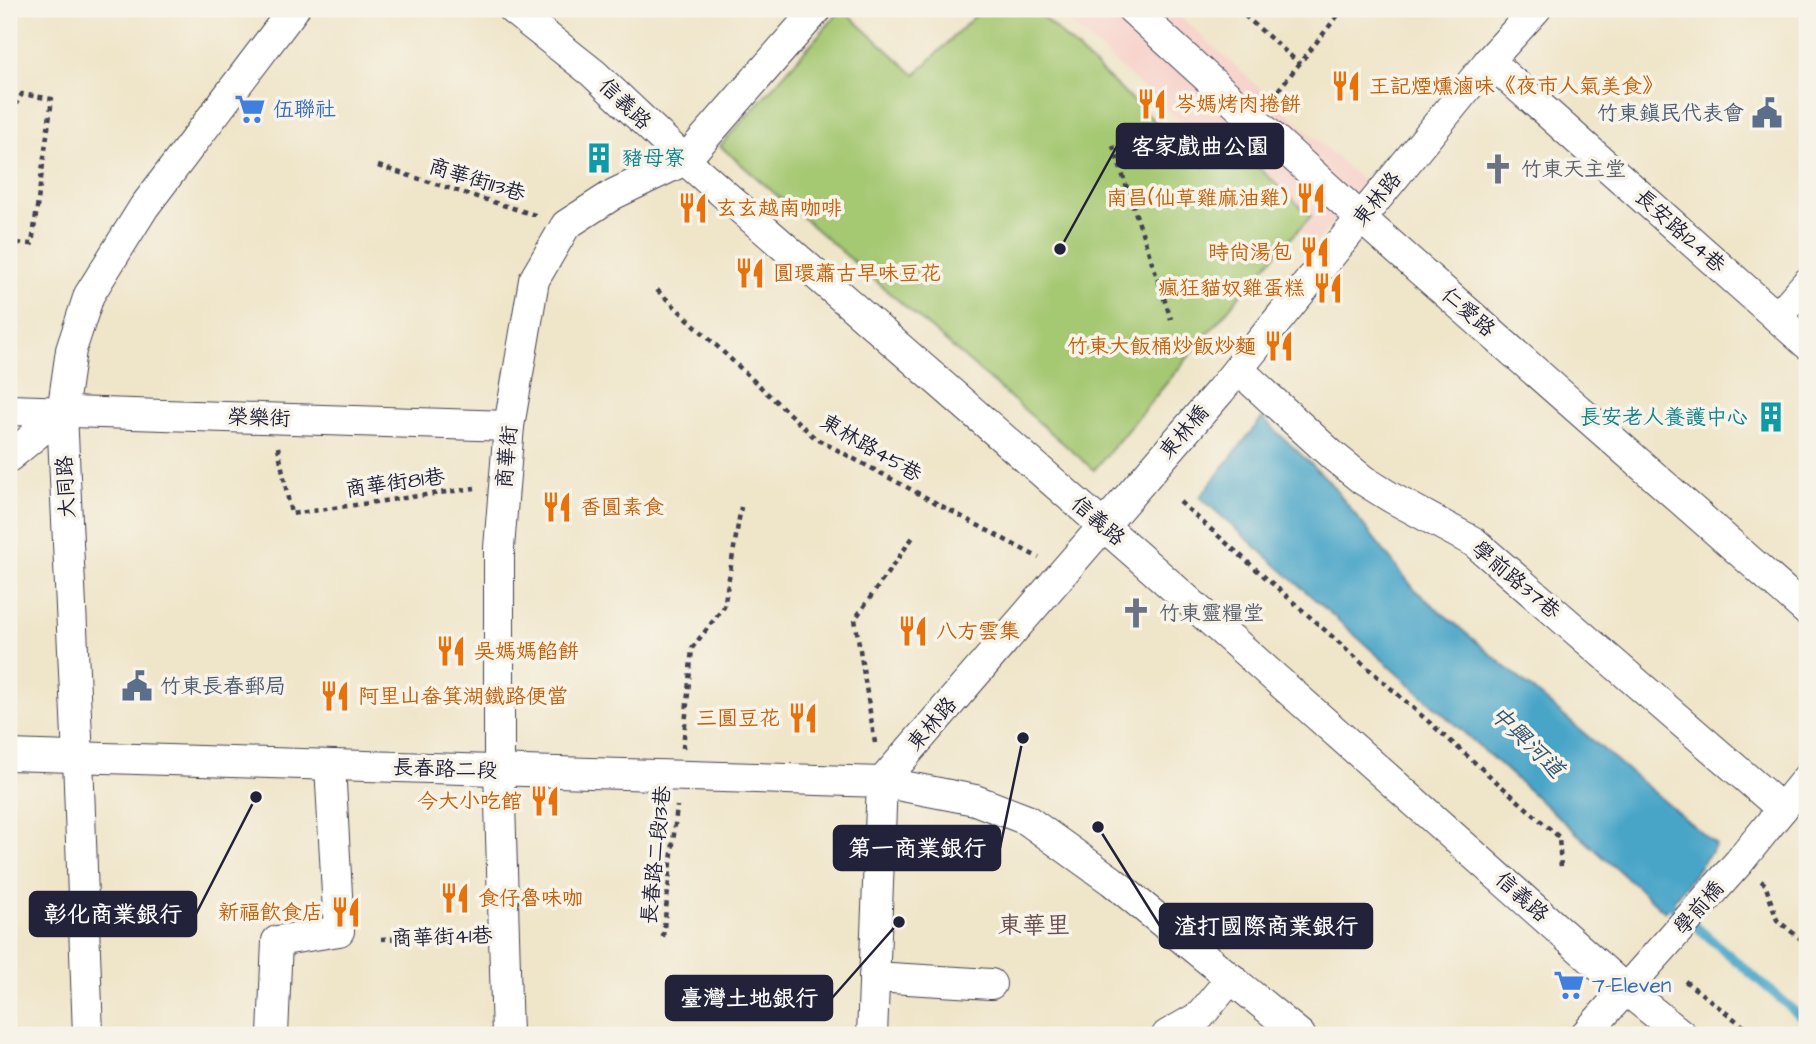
<svg xmlns="http://www.w3.org/2000/svg" width="1816" height="1044" font-family="'Architects Daughter','LXGW WenKai TC',sans-serif">
<style>
.built{fill:#f7d0c9}
.green{fill:#a5c872;stroke:#647556;stroke-width:2}
.water{fill:#4aa5c8;stroke:#366482;stroke-width:2}
.lines{fill:none;stroke-linecap:round;stroke-linejoin:round}
.stream{stroke:#4aa5c8;stroke-width:9}
.minor-casing{stroke:#413f50;stroke-width:32}
.path{stroke:#413f50;stroke-width:4.5;stroke-dasharray:5 5;stroke-linecap:butt}
.minor{stroke:#fff;stroke-width:30}
.labels{text-anchor:middle;dominant-baseline:central;stroke-width:7;stroke-linejoin:round;paint-order:stroke}
.food-label{font-size:21px;fill:#c56008;stroke:#f7f3e8;text-anchor:start}
.street-label{font-size:21px;fill:#22223b;stroke:#f7f3e8}
.shop-label{font-size:21px;fill:#366cbe;stroke:#f7f3e8;text-anchor:start}
.service-label{font-size:21px;fill:#4e5e75;stroke:#f7f3e8;text-anchor:end}
.culture-label{font-size:21px;fill:#0d838f;stroke:#f7f3e8;text-anchor:start}
.worship-label{font-size:21px;fill:#5b616d;stroke:#f7f3e8;text-anchor:start}
.water-label{font-size:23px;font-style:italic;fill:#325673;stroke:#f7f3e8}
.quarter-label{font-size:24px;fill:#694e50;stroke:#f7f3e8}
.leader{fill:none;stroke:#22223b;stroke-width:2.5}
.callout-dot{fill:#22223b;stroke:#f7f3e8;stroke-width:2.5}
.callout{fill:#22223b;stroke:#22223b;stroke-width:2.5}
.callout-label{font-size:23px;text-anchor:middle;font-weight:bold;fill:#fff}
</style>
<rect width="100%" height="100%" fill="#f7f3e8"/>
<filter id="ink" filterUnits="userSpaceOnUse"><feTurbulence type="fractalNoise" baseFrequency=".0143" numOctaves="2"/><feDisplacementMap in="SourceGraphic" scale="14" xChannelSelector="R" yChannelSelector="G"/><feConvolveMatrix kernelMatrix="1 2 1 2 8 2 1 2 1" color-interpolation-filters="sRGB"/></filter>
<filter id="wash" filterUnits="userSpaceOnUse"><feTurbulence type="fractalNoise" baseFrequency=".00686" numOctaves="4" result="noise"/><feDisplacementMap in="SourceGraphic" scale="28" xChannelSelector="R" yChannelSelector="G"/><feGaussianBlur stdDeviation="1.57" result="paint"/><feColorMatrix in="noise" values="0 0 0 0 0 0 0 0 0 0 0 0 0 0 0 0 0 1.4 0 .05"/><feComposite in="paint" operator="in"/></filter>
<g filter="url(#wash)">
<rect width="100%" height="100%" fill="#efe5c9"/>
<!-- built -->
<path class="built" d="M1055,9h117l195,176 -52,58z"/>
<!-- green -->
<path class="green" d="M842,9l73,66 67,-66h52l170,158 26,-25 81,74 -60,66 -157,188 -374,-324z"/>
<!-- water -->
<path class="water" d="M1262,418l65,61 88,111 301,255 -51,67 -465,-415z"/>
<g class="lines">
<!-- stream -->
<path class="stream" d="M1663,898l144,124"/>
</g>
</g>
<g filter="url(#ink)">
<g class="lines">
<!-- minor casing -->
<g class="minor-casing">
<g id="minor">
<path d="M512,9l81,64 92,87 454,397 487,433 56,45"/>
<path d="M1132,9l229,209 446,393"/>
<path d="M1489,61l318,283"/>
<path d="M1777,317l30,-34"/>
<path d="M1238,369l94,86 31,25 29,18 82,44 308,267"/>
<path d="M9,410l500,16"/>
<path d="M9,457l53,-44"/>
<path d="M9,755l873,27 93,18 52,20 85,61 188,154"/>
<path d="M874,977l117,7"/>
<path d="M88,1035l-10,-277 -16,-345 9,-63 18,-55 55,-88 150,-198"/>
<path d="M273,1035l4,-94 62,-10 -9,-166"/>
<path d="M507,1035l-8,-265v-222l10,-122 25,-146 32,-55 48,-31 71,-34 132,-151"/>
<path d="M872,1035l10,-253 338,-391 269,-330 47,-52"/>
<path d="M1167,1035l33,-19 31,-38"/>
<path d="M1585,1035l154,-173 68,-84"/>
</g>
</g>
<!-- path -->
<g class="path">
<path d="M1237,9l63,55"/>
<path d="M1272,98l71,-89"/>
<path d="M9,111l2,1 11,-18 30,5 -20,145 -23,-1"/>
<path d="M1113,146l58,173"/>
<path d="M378,166l160,50"/>
<path d="M657,290l158,148 224,120"/>
<path d="M278,447l13,67 184,-26"/>
<path d="M1180,502l379,335 2,31"/>
<path d="M875,743l-20,-124 58,-82"/>
<path d="M683,748l9,-100 32,-41 17,-100"/>
<path d="M1761,881l4,3 12,36 30,24"/>
<path d="M663,937l14,-131"/>
<path d="M381,939l94,-3"/>
<path d="M1685,981l70,54"/>
</g>
<!-- minor -->
<use href="#minor" class="minor"/>
</g>
</g>
<!-- icons -->
<defs>
<g id="restaurant-bare" transform="scale(2.415)"><path d="M-5-6h1v4h1v-4h1v4h1v-4h1v5L-1.5 .5V6h-2V.5L-5-1ZM5-6V6H3V1.5H1.5Q1.5-4 5-6Z" fill="#e8710a" stroke="#f7f3e8" stroke-width="2.5" paint-order="stroke"/></g>
<g id="supermarket-bare" transform="scale(2.415)"><path d="M-6-5.5h2.5l.6 2H6L4.5 2H-2.5L-4.4-4H-6ZM-1.5 3.2a1.3 1.3 0 1 0 .1 0ZM3 3.2a1.3 1.3 0 1 0 .1 0Z" fill="#3f7fe0" stroke="#f7f3e8" stroke-width="2.5" paint-order="stroke"/></g>
<g id="civic-bare" transform="scale(2.415)"><path d="M-.6-6.5H3V-4.5H.6V-3L4-1V1h2V6H-6V1h2V-1L-.6-3ZM-1.2 2.5V6h2.4V2.5Z" fill="#5c6f8a" stroke="#f7f3e8" stroke-width="2.5" paint-order="stroke"/></g>
<g id="building-bare" transform="scale(2.415)"><path d="M-4-6H4V6H1V3H-1V6H-4ZM-2.5-4.3h1.7v1.8h-1.7ZM.8-4.3h1.7v1.8H.8ZM-2.5-1h1.7V.8h-1.7ZM.8-1h1.7V.8H.8Z" fill="#0f9aa8" stroke="#f7f3e8" stroke-width="2.5" paint-order="stroke"/></g>
<g id="church-bare" transform="scale(2.415)"><path d="M-1.2-6h2.4v3.5h3.3v2.4h-3.3V6h-2.4V-.1h-3.3v-2.4h3.3Z" fill="#6b7280" stroke="#f7f3e8" stroke-width="2.5" paint-order="stroke"/></g>
</defs>
<g fill-rule="evenodd">
<use href="#restaurant-bare" x="1346" y="86"/>
<use href="#restaurant-bare" x="1152" y="104"/>
<use href="#supermarket-bare" x="250" y="109"/>
<use href="#civic-bare" x="1767" y="113"/>
<use href="#building-bare" x="599" y="158"/>
<use href="#church-bare" x="1498" y="169"/>
<use href="#restaurant-bare" x="1311" y="198"/>
<use href="#restaurant-bare" x="693" y="208"/>
<use href="#restaurant-bare" x="1315" y="252"/>
<use href="#restaurant-bare" x="750" y="273"/>
<use href="#restaurant-bare" x="1328" y="288"/>
<use href="#restaurant-bare" x="1279" y="346"/>
<use href="#building-bare" x="1771" y="417"/>
<use href="#restaurant-bare" x="557" y="507"/>
<use href="#church-bare" x="1136" y="613"/>
<use href="#restaurant-bare" x="913" y="631"/>
<use href="#restaurant-bare" x="451" y="651"/>
<use href="#civic-bare" x="137" y="686"/>
<use href="#restaurant-bare" x="335" y="696"/>
<use href="#restaurant-bare" x="803" y="718"/>
<use href="#restaurant-bare" x="545" y="801"/>
<use href="#restaurant-bare" x="455" y="898"/>
<use href="#restaurant-bare" x="346" y="912"/>
<use href="#supermarket-bare" x="1569" y="985"/>
</g>
<g class="labels">
<!-- food labels -->
<g class="food-label">
<text x="1369" y="86">王記煙燻滷味《夜市人氣美食》</text>
<text x="1175" y="104">岑媽烤肉捲餅</text>
<text x="1288" y="198" text-anchor="end">南昌(仙草雞麻油雞)</text>
<text x="716" y="208">玄玄越南咖啡</text>
<text x="1292" y="252" text-anchor="end">時尚湯包</text>
<text x="773" y="273">圓環蕭古早味豆花</text>
<text x="1305" y="288" text-anchor="end">瘋狂貓奴雞蛋糕</text>
<text x="1256" y="346" text-anchor="end">竹東大飯桶炒飯炒麵</text>
<text x="580" y="507">香圓素食</text>
<text x="936" y="631">八方雲集</text>
<text x="474" y="651">吳媽媽餡餅</text>
<text x="358" y="696">阿里山畚箕湖鐵路便當</text>
<text x="780" y="718" text-anchor="end">三圓豆花</text>
<text x="522" y="801" text-anchor="end">今大小吃館</text>
<text x="478" y="898">食仔魯味咖</text>
<text x="323" y="912" text-anchor="end">新福飲食店</text>
</g>
<!-- street labels -->
<g class="street-label">
<text transform="translate(625 104) rotate(44)">信義路</text>
<text transform="translate(477 180) rotate(17)">商華街113巷</text>
<text transform="translate(1377 199) rotate(-51)">東林路</text>
<text transform="translate(1680 231) rotate(42)">長安路124巷</text>
<text transform="translate(1468 312) rotate(41)">仁愛路</text>
<text transform="translate(259 418) rotate(2)">榮樂街</text>
<text transform="translate(1184 432) rotate(-49)">東林橋</text>
<text transform="translate(871 448) rotate(30)">東林路45巷</text>
<text transform="translate(507 457) rotate(-85)">商華街</text>
<text transform="translate(395 483) rotate(-8)">商華街81巷</text>
<text transform="translate(66 487) rotate(-93)">大同路</text>
<text transform="translate(1098 521) rotate(41)">信義路</text>
<text transform="translate(1516 580) rotate(40)">學前路37巷</text>
<text transform="translate(932 724) rotate(-49)">東林路</text>
<text transform="translate(445 769) rotate(2)">長春路二段</text>
<text transform="translate(656 855) rotate(-84)">長春路二段13巷</text>
<text transform="translate(1522 897) rotate(42)">信義路</text>
<text transform="translate(1699 908) rotate(-49)">學前橋</text>
<text transform="translate(442 937) rotate(-2)">商華街41巷</text>
</g>
<!-- shop labels -->
<g class="shop-label">
<text x="273" y="109">伍聯社</text>
<text x="1592" y="985">7-Eleven</text>
</g>
<!-- service labels -->
<g class="service-label">
<text x="1744" y="113">竹東鎮民代表會</text>
<text x="160" y="686" text-anchor="start">竹東長春郵局</text>
</g>
<!-- culture labels -->
<g class="culture-label">
<text x="622" y="158">豬母寮</text>
<text x="1748" y="417" text-anchor="end">長安老人養護中心</text>
</g>
<!-- worship labels -->
<g class="worship-label">
<text x="1521" y="169">竹東天主堂</text>
<text x="1159" y="613">竹東靈糧堂</text>
</g>
<!-- water labels -->
<g class="water-label">
<text transform="translate(1527 742) rotate(44)">中興河道</text>
</g>
<!-- quarter labels -->
<g class="quarter-label">
<text x="1034" y="926">東華里</text>
</g>
</g>
<!-- callouts -->
<path class="leader" d="M1060 249L1117 146M1023 738L1000 848M256 797L196 914M1098 827L1160 926M899 922L832 998"/>
<g class="callout-dot">
<circle cx="1060" cy="249" r="7"/>
<circle cx="1023" cy="738" r="7"/>
<circle cx="256" cy="797" r="7"/>
<circle cx="1098" cy="827" r="7"/>
<circle cx="899" cy="922" r="7"/>
</g>
<g class="callout">
<rect x="1117" y="124" width="166" height="44" rx="7"/>
<rect x="834" y="826" width="166" height="44" rx="7"/>
<rect x="30" y="892" width="166" height="44" rx="7"/>
<rect x="1160" y="904" width="212" height="44" rx="7"/>
<rect x="666" y="976" width="166" height="44" rx="7"/>
</g>
<g class="callout-label">
<text x="1200" y="154">客家戲曲公園</text>
<text x="917" y="856">第一商業銀行</text>
<text x="113" y="922">彰化商業銀行</text>
<text x="1266" y="934">渣打國際商業銀行</text>
<text x="749" y="1006">臺灣土地銀行</text>
</g>
<!-- margin -->
<rect width="1816" height="1044" fill="none" stroke="#f7f3e8" stroke-width="35"/>
</svg>
